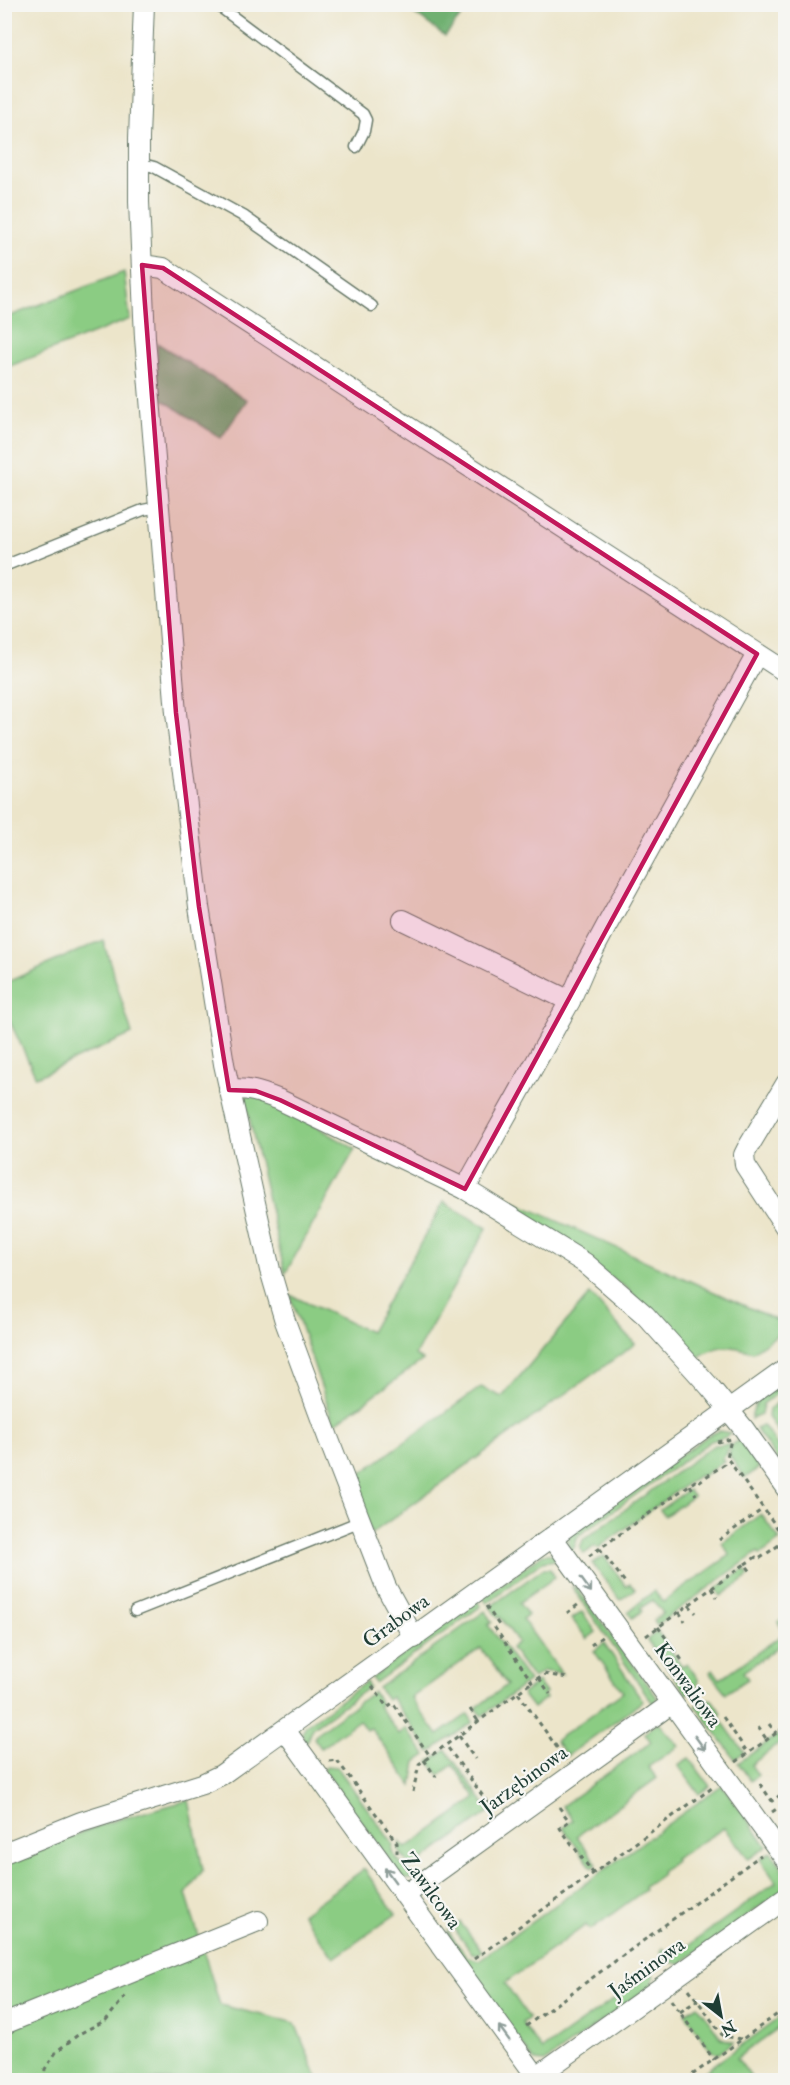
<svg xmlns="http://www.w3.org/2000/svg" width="790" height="2085" font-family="'IM FELL Double Pica',serif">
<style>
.green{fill:#8bcc83;stroke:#55845c;stroke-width:1.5}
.forest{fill:#70b071;stroke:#487652;stroke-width:1.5}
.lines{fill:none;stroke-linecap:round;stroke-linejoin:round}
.service-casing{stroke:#677868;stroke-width:13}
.minor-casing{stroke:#677868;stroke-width:22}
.path{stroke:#677868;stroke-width:3;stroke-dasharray:4.5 4.5;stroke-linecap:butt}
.service{stroke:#fff;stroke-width:10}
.minor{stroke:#fff;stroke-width:20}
.oneway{stroke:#8f9e9a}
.marked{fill:#c2185b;fill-opacity:0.2;stroke:#c2185b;stroke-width:4.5;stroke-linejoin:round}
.labels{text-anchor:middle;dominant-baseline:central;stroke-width:4.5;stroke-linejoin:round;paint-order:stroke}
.street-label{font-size:21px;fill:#1f3d34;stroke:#f6f6f2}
</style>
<rect width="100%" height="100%" fill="#f6f6f2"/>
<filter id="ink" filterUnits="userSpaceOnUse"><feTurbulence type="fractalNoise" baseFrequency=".0167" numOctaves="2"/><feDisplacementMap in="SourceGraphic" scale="12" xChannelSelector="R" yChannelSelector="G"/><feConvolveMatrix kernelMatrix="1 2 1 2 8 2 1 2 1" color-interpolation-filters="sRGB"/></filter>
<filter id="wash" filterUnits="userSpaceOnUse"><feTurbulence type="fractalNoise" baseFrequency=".008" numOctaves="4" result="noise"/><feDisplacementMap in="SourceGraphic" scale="24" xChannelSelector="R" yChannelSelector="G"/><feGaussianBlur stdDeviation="1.35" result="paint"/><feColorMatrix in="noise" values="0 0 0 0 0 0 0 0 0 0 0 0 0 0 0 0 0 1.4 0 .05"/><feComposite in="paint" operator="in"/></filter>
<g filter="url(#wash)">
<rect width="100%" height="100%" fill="#ece5ca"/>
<!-- green -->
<g class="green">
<path d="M124,272l6,47 -125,49v-50z"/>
<path d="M103,940l29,94 -96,43 -31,-66v-28z"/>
<path d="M249,1093l33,13 73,43 -70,125 -40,-175z"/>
<path d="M480,1186l305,138v5l-32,23c-28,-9 -37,-7 -61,9l-65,-73 -146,-93z"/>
<path d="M444,1202l43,26 -72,127 8,5 -89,64 -44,-129 80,37z"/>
<path d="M590,1294l45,50 -264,190 -19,-54 129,-93 21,10z"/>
<path d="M785,1380v8l-22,16 -2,11 -10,4c3,-22 18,-27 34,-39z"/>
<path d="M785,1397v45l-17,-25 1,-8z"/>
<path d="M763,1425l22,31v15l-30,-43z"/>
<path d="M719,1431l12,2 -5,4 -15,4 -133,95 -4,12 -4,3 -2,-9 3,-9 138,-98z"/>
<path d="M739,1440l20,28 -14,10 -16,-23 2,-9z"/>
<path d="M729,1444l-3,11 -4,3 2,3 -23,16 -2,-2 -101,73 -3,-2 -11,8 -4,-6 3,-8 131,-95z"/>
<path d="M688,1490l5,6 -28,20 -5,-6z"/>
<path d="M761,1514l19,26 -20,15 -2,-3 -101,73 -3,-5 9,-7 -10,-13 -13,8 2,3 -10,7 -4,-6 26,-21 9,11 67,-47 -8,-12z"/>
<path d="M543,1554h9l8,5 -18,3 -55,41 -4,-5z"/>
<path d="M604,1556l22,30 4,-2 5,5 -15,11 -28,-37z"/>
<path d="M543,1569h7l5,8 -36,26 9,12 -6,4 40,55 -19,-3 -10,8 -22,-31 7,-6 -18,-25 -2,1 -8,-11z"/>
<path d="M744,1569l5,7 -28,20 -5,-7z"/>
<path d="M572,1587h4l81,110 -3,8z"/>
<path d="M477,1601l4,5 -106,77 -4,-5z"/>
<path d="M485,1611l7,11 -4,3 41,56 -47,35 -6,-8 31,-23 -26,-37 -70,50 27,37 30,-21 5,8 -43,30 -39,-55 -4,3 -9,-12z"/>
<path d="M582,1612l14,20 -9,7 -15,-20z"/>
<path d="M785,1617v25l-42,30 5,7 -22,14 -15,-18 -1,-4 3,-2 7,10 65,-46 -7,-11z"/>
<path d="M657,1631l25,35 5,-3 11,16 -1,8 -10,7 -40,-54z"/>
<path d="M604,1643l39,58 -76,55 -12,-15 68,-49 -29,-41z"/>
<path d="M366,1682l3,5 -57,41 -5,12 -3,2 -2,-9 4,-8z"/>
<path d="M538,1682l8,11 -3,2 3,3 -13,10 -11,-14z"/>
<path d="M373,1692l8,12 -3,2 21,28 7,-6 20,27 -10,7 -4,24 -41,-58 -5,2 -7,-10 -38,28 -7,-10 4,-6z"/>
<path d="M707,1699l5,1 10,13 -3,4 25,35 -9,7 -39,-53z"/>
<path d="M658,1722l21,24 -31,21 9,11 -80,58 20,28 -5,4 -29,-40 10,-8 -11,-14 89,-64 -6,-9z"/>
<path d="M785,1730v9l-34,26 7,10 -7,6 -13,-18z"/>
<path d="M446,1750l44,61 -78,57 -13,-17 1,-9 6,6 70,-50 -23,-33 -14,10 -10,-13z"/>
<path d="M689,1758l21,28 -11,8 -21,-29z"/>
<path d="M326,1766l11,1 56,77 -1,8 21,27h-10l-79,-109z"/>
<path d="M722,1785l45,61 -18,13 -25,-31 -50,31 1,2 -14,11 1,2 -18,13 1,3 -55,40 -4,-5 -81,58 24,35 -7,5 20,27 109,-77 3,3 -2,9 -107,77 -11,-1 -85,-121 -1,-9 19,26 12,3z"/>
<path d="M189,1800l14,70 -17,24 34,111 75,18 23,57h-313v-217l101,-40z"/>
<path d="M771,1852c9,12 19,23 12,38l-103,74c-11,-2 -16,-2 -20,-13l3,-3 8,10 105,-76 -16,-23z"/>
<path d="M364,1869l32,45 -62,44 -32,-44z"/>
<path d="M460,1922l22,29 -4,3 -6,-1 -19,-26z"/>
<path d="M698,2005l23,33 13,4 -16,11 -7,-2 -26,-38z"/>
<path d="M785,2014v9l-48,35 16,22h-60z"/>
</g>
<!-- forest -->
<g class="forest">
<path d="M403,5h45l14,10 -17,21z"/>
<path d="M157,343l90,57 -26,38 -64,-42z"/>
</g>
</g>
<g filter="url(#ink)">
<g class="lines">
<!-- service casing -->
<g class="service-casing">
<g id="service">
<path d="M216,4l147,110 3,6 -2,11 -8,16"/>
<path d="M139,163l15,4 91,50 127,89"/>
<path d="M4,566l139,-56 15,-3"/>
<path d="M135,1611l226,-90"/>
</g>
</g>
<!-- minor casing -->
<g class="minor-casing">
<g id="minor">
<path d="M144,4l-5,134v64l6,136 31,375 23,194 25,157 46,206 15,51 44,119 57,147 28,51"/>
<path d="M142,265l21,3 623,404"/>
<path d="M403,920l167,81 -105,188"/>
<path d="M570,1001l16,-37 22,-41 149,-269"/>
<path d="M786,1084l-39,65 -3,6 1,10 41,63"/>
<path d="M229,1090c19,-3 33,3 51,10l185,89 120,74 60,52 65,72 34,42 42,59"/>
<path d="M552,1537l234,323"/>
<path d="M285,1730l254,350"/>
<path d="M4,1853l77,-31 121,-38 19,-9 565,-406"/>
<path d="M405,1895l267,-192"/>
<path d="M4,2024l254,-103"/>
<path d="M536,2077l250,-179"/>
</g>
</g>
<!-- path -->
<g class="path">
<path d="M717,1442l14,-3 -4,19 59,82 -27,19 -3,-2 -11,7"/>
<path d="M690,1485l6,10"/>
<path d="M719,1540l44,-31"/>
<path d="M600,1549l27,36"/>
<path d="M589,1556l106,-75 2,2 32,-22"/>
<path d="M712,1588l5,9"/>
<path d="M689,1605l7,8"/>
<path d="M486,1606l13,19 -4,3 37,54 12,-8 23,4"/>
<path d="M679,1612l6,9"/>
<path d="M567,1613l12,-9"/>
<path d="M658,1627l26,36"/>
<path d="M646,1636l99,-72 7,9"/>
<path d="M591,1645l12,-9"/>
<path d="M539,1678l11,16"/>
<path d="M372,1686l15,21 6,-4 37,53"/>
<path d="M518,1693l48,67"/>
<path d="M470,1709l8,12"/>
<path d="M723,1717l25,36"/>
<path d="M769,1724l7,9"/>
<path d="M758,1727l9,13"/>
<path d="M459,1736l16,23"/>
<path d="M424,1760l12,17"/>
<path d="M329,1761l8,-1 60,83v10"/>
<path d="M736,1762l50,-36"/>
<path d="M760,1784l12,17 14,-10"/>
<path d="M413,1792l6,-28 27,-19"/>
<path d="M559,1807l10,14 -9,7 33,45"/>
<path d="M493,1810l-47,-65 86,-63"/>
<path d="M772,1812l14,-9"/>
<path d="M474,1959l238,-171"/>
<path d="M689,1989l34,47 19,3"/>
<path d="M671,2000l43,60"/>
<path d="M680,2012l18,-12"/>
<path d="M526,2026l235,-171"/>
<path d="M44,2080l1,-11 12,-18 22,-17 27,-14 21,-26"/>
<path d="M685,2080l101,-72"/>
</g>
<!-- service -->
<use href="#service" class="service"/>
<!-- minor -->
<use href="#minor" class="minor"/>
</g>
<!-- one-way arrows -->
<defs><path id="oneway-shaft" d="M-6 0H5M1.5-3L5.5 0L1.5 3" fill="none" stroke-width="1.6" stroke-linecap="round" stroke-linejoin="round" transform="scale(1.5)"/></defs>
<g class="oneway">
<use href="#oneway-shaft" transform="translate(586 1585) rotate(54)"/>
<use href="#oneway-shaft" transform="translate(700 1743) rotate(54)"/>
<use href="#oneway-shaft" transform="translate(390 1875) rotate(-126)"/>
<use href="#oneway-shaft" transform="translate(504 2033) rotate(-126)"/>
</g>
</g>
<!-- marked area -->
<path class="marked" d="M142,265l21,3 594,386 -292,535 -185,-89 -24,-9 -27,-1 -30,-183 -23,-194z"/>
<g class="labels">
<!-- street labels -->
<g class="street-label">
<text transform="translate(396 1621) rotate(-36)">Grabowa</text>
<text transform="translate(688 1685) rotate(54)">Konwaliowa</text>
<text transform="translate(524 1780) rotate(-36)">Jarzębinowa</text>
<text transform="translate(431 1891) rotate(54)">Zawilcowa</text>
<text transform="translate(647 1968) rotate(-36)">Jaśminowa</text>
</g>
</g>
<!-- margin -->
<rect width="790" height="2085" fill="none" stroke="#f6f6f2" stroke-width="24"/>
<!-- north arrow -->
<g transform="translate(721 2016) rotate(149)" stroke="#f6f6f2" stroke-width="4.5" paint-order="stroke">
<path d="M0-4.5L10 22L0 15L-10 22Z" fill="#1f3d34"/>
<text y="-9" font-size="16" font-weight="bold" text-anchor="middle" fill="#1f3d34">N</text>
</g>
</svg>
